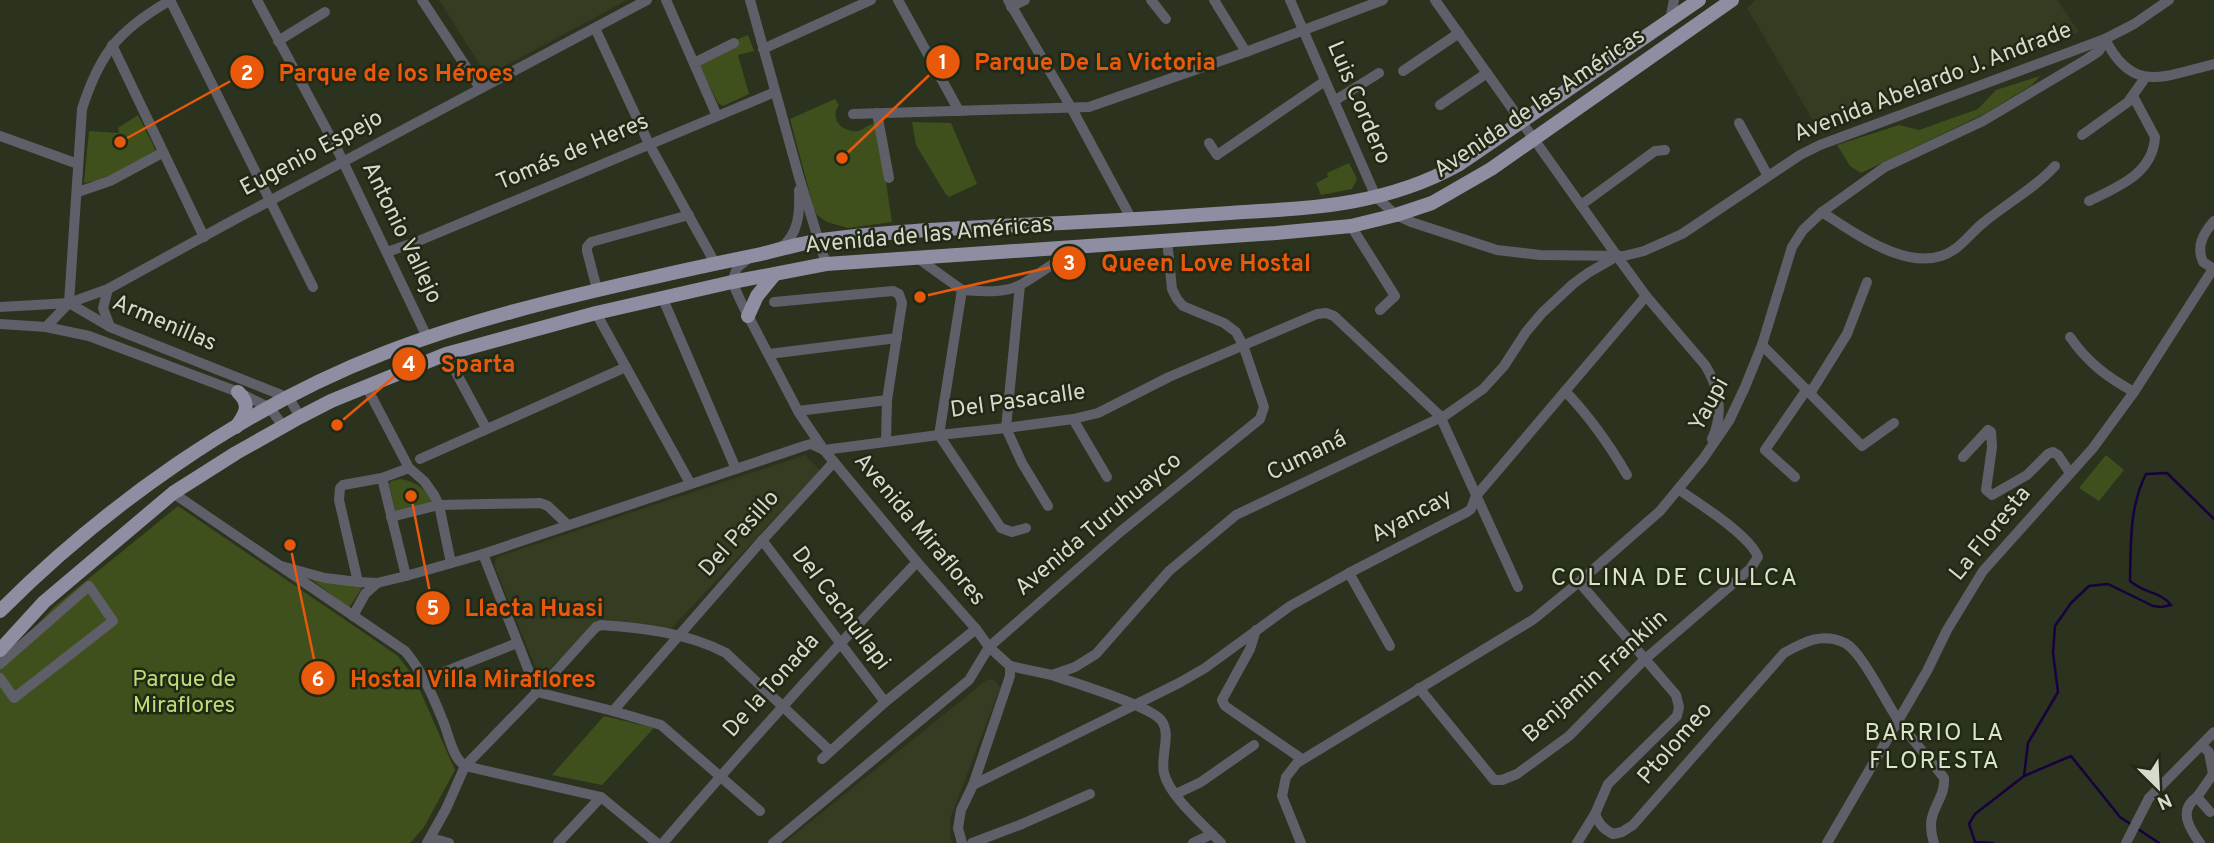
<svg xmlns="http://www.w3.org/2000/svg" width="2214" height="843" font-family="Overpass,sans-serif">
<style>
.built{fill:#343d22}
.green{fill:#40501c}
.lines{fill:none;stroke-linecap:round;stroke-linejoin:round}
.stream{stroke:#17013f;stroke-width:2.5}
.minor{stroke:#5f5f69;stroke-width:10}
.major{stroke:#8f8da2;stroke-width:14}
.labels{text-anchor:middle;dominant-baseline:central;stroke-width:5;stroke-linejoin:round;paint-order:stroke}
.street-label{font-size:23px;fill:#d5dacd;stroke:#212814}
.park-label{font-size:23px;fill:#bbdd75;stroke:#212814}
.neighbourhood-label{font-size:24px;letter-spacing:2px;fill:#dae4ca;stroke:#212814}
.leader{fill:none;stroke:#e8590c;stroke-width:2.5}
.callout-dot{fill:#e8590c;stroke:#212814;stroke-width:2.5}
.mark-label{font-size:21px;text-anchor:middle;font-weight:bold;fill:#fff}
.callout-label{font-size:24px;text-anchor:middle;font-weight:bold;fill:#e8590c;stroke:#212814;stroke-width:5;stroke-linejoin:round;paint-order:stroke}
</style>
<rect width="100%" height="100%" fill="#2b321d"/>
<!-- built -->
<g class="built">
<path d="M439,0h188l-133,72h-8l-5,-5z"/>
<path d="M1756,0h301l22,32 -261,97 -71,-121z"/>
<path d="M805,455l15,15 -150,160 -71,-11 -59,60 -46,-114 3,-8z"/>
<path d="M988,679l8,2 4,7 -50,131v18l2,6h-168z"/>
</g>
<!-- green -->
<g class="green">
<path d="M748,35l6,16 -16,4 11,39 -26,12 -5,-3 -23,-46z"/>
<path d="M2040,76l-8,9 -46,28 -125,60 -11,-7 -13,-21 62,-20 20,5 59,-21 18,-19z"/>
<path d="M835,99l4,6c-6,8 -4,17 4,23 21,9 18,-3 34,-5l15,99 -44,6 -21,-6 -10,-7 -3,-6 -24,-90z"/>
<path d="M138,115l18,36 -49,28 -23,4 5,-52 30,2 -1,-5z"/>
<path d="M912,122l39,1 26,61 -28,13 -4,-4 -29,-48z"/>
<path d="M1349,163l8,16 -5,10 -31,6 -5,-12 12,-6 -1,-4z"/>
<path d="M2106,455l18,15 -25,31 -20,-13z"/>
<path d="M401,479c17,3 27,12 34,28l-39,6 -7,-29 2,-3z"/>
<path d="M178,506l220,150 16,21 41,93 -31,57 -14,16h-410v-179l55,-58z"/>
<path d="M311,579l52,7 -14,22z"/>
<path d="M604,716l50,12 -52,57 -50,-10z"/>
</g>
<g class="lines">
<!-- stream -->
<g class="stream">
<path d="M2024,776l4,-33 30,-51 -5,-39 2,-27 16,-23 18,-17 19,-2 45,22 8,1 10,-2c-11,-14 -26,-11 -41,-24 1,-36 -1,-74 16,-107l21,-1 47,46"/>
<path d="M2138,829l21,14"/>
<path d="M1993,843l-18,-1 -6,-18 6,-10 49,-38 47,-20 49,61 12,8"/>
</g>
<!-- minor -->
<g class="minor">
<path d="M170,0l143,287"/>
<path d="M257,0l80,149 90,188"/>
<path d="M422,0l58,88"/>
<path d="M666,0l51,116"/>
<path d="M750,0l49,177 27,87"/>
<path d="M898,0l61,111"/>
<path d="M1008,0l64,109 60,111"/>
<path d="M1151,0l15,19"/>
<path d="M1214,0l32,52"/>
<path d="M1290,0l86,197 20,18 15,7 86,28 43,5 84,1 20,-5 38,-17 118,-79 20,-10 285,-106 29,-15 35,-24"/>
<path d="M1435,0l182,256 29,40 59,69c14,22 19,49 7,74"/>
<path d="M1011,7l14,-7"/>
<path d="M1670,20l4,-20"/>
<path d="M595,28l54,116 66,119"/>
<path d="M2105,39c28,56 59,37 109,25"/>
<path d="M278,41l47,-29"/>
<path d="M112,45l92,192"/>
<path d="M763,49l108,-49"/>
<path d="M694,63l40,-20"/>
<path d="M1403,71l56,-38"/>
<path d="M1334,101l45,-28"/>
<path d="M1440,105l47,-32"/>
<path d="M877,113l12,65"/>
<path d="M853,114l236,-7 157,-55 137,-52"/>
<path d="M1739,123l29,53"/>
<path d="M2082,135l46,-33 17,-24"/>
<path d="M0,136l78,28"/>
<path d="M1209,143l8,12 108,-74"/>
<path d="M78,192l32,-11 52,-28"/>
<path d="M2089,201c28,-14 64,-27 66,-64l-22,-41"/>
<path d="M1581,205l74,-54 10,-1"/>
<path d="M1822,212c34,22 93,66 133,37 10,-7 18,-18 28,-26 24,-20 51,-34 72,-57"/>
<path d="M2214,221c-11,13 -18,25 -11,41l11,7"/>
<path d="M1351,226l44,70 -15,14"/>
<path d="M780,248c19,-13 20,-36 19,-58"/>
<path d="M387,252l29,-10 359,-150"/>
<path d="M750,257l-13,11 -5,14 11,24 56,107 25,37 93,112 59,67 13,18 21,19v10l-37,109 -12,25 -3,18 4,15"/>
<path d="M916,257l46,33"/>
<path d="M1020,285l-14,143 16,35 26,43"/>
<path d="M108,289l-5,19 7,19"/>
<path d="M597,289l-10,-38v-4l4,-5 98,-27"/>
<path d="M962,290l-23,145 62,93 11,4 14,-4"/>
<path d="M962,290c19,1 42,4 60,-6 19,-11 36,-25 56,-35"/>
<path d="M663,299l73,170"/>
<path d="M774,302l119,-11 6,3 3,9 -15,97 -1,41"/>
<path d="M69,303l13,-194c18,-57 38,-80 89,-109"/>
<path d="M0,307l69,-4 41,24 179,71 11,19"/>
<path d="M596,313l94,170"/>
<path d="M0,324l46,3 43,9 149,56 32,16 13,18"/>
<path d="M46,327l23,-24 39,-14 122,-67 417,-222"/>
<path d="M2070,337c18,26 37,40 64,55"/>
<path d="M1762,345l100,101 32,-23"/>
<path d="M446,354l40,74"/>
<path d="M769,354l128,-16"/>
<path d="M366,386l43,82 15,13 10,14 5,10 12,58"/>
<path d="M1565,391c25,26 44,53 62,84"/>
<path d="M1811,392l36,-58 20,-52"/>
<path d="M798,411l89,-11"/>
<path d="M1073,419l34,58"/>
<path d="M1963,457l25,-27 3,2 1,15 -6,43 6,5 35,-20 21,-21 5,-2 5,3 12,18"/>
<path d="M420,459l206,-92"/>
<path d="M1795,477l-30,-27 42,-61"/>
<path d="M382,478l24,98"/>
<path d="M173,493l232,158c17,20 28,45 38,70 6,14 9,36 22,45"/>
<path d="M391,517l48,-12 101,-2 8,3 20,19"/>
<path d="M762,540l123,162"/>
<path d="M483,554l54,138 76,19 48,14 99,86"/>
<path d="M281,566l44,12 33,4 19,1 29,-7 77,-22 324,-109 4,-1 13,6 115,-15 67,-7 67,-9 25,-6 71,-36 148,-63 9,-1 8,3 106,100 78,171"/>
<path d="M1349,573l41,73"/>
<path d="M358,582l-19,-82 1,-12 3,-3 39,-7 27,-10"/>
<path d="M353,616l12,-22 12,-11"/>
<path d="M1256,630l-6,19 -28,51 3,6 77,53"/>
<path d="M0,664l89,-78 24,35 -99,77 -14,-20"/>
<path d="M1010,666l42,9 23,-8 21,-13 73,-83 67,-56 210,-100 37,-26 21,-23 22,-34 16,-19 31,-29 15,-11 26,-15"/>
<path d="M1052,675c22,8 96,30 109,45 11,14 -1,36 3,53 5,23 41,53 57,70"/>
<path d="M424,680l93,-37"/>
<path d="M1419,688l75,92h8l15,-6 52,-38 75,-76 106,-91 8,-12c-8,-22 -60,-54 -80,-68"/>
<path d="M613,711l145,-166 76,-83"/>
<path d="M822,759l63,-57 91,-73"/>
<path d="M465,766l136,31 56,46"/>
<path d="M973,785l206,-102 26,-15 85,-62 59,-33 118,-61 4,-3 5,-13 170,-200"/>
<path d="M1176,794l25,-12 53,-37"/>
<path d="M2197,797l16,-23 -4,-22 -7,-6"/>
<path d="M1595,814c4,10 8,15 18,20l9,-2 11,-7 151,-172c20,-11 38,-21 61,-10 17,9 40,58 52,75 14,21 32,40 47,60 2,24 -21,32 -10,65"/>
<path d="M431,838l18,5"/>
<path d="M427,843l19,-34 19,-43 72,-74 59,-65 5,-2c43,3 87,8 125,28l104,98"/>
<path d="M558,843l43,-46"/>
<path d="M663,843c82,-96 167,-190 254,-281"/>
<path d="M773,843l196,-163 20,-33 131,-115 140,-113 4,-12 -21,-62 -7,-13 -12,-9 -41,-17 -6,-7 -5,-10 -5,-49"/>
<path d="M972,843l50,-19 68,-30"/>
<path d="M1193,843l19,-9"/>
<path d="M1301,843l-19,-47 4,-19 11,-14 237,-144 45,-37 81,-71 43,-52 26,-38 16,-34 17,-42 30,-98 11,-17 19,-18 63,-45 98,-46 104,-62 12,-8 6,-12"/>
<path d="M1577,843l18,-29 13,-30 69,-68 2,-9 -3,-12 -97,-113"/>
<path d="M1827,843l100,-172 20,-41 36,-59 110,-123 41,-56 79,-123"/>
<path d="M2126,843l23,-45 65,-66"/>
<path d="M2200,843c-11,-15 -22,-33 -3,-46l13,15"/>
</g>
<!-- major -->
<g class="major">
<path d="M748,316l9,-20 17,-21"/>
<path d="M236,427c10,-13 15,-23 2,-35"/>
<path d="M0,611c106,-106 241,-202 382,-257 85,-33 175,-55 264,-75 38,-9 77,-17 115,-25 20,-5 41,-11 61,-14 65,-9 131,-11 196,-15 71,-3 141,-7 212,-12 81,-5 154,-7 228,-48l241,-165"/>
<path d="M0,650l44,-48 129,-109 63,-40 64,-36 31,-16 115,-47 150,-41 136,-31 94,-18 450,-31 75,-7 45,-11 36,-12 59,-34 241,-169"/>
</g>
</g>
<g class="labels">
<!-- street labels -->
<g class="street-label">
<text transform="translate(1933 83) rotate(-21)">Avenida Abelardo J. Andrade</text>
<text transform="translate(1358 103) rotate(67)">Luis Cordero</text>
<text transform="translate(1540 104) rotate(-34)">Avenida de las Américas</text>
<text transform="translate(573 153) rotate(-23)">Tomás de Heres</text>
<text transform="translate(312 154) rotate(-28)">Eugenio Espejo</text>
<text transform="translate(401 233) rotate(64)">Antonio Vallejo</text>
<text transform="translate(929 236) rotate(-5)">Avenida de las Américas</text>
<text transform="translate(164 324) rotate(23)">Armenillas</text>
<text transform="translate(1018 402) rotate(-8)">Del Pasacalle</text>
<text transform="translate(1710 405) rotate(-61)">Yaupi</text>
<text transform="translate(1307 457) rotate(-26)">Cumaná</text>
<text transform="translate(1412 517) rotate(-28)">Ayancay</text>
<text transform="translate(1099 525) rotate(-40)">Avenida Turuhuayco</text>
<text transform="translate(919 530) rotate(50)">Avenida Miraflores</text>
<text transform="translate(740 534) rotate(-48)">Del Pasillo</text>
<text transform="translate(1991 534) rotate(-51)">La Floresta</text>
<text transform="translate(840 609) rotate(53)">Del Cachullapi</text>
<text transform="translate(1596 677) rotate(-42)">Benjamin Franklin</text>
<text transform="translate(772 686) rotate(-48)">De la Tonada</text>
<text transform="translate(1676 744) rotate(-49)">Ptolomeo</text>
</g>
<!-- park labels -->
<g class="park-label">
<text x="184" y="680">Parque de<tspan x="184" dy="26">Miraflores</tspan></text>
</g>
<!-- neighbourhood labels -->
<g class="neighbourhood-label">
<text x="1675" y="579">COLINA DE CULLCA</text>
<text x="1935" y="734">BARRIO LA<tspan x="1935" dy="28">FLORESTA</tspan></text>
</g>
</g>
<!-- callouts -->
<path class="leader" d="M842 158L943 62M120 142L247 72M920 297L1069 263M337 425L409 364M411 496L433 608M290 545L318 678"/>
<g class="callout-dot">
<circle cx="842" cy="158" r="7"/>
<circle cx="120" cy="142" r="7"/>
<circle cx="920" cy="297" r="7"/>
<circle cx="337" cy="425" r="7"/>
<circle cx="411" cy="496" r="7"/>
<circle cx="290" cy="545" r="7"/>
<circle cx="943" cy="62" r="18"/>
<circle cx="247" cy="72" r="18"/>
<circle cx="1069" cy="263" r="18"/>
<circle cx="409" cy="364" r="18"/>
<circle cx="433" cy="608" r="18"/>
<circle cx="318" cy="678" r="18"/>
</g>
<g class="mark-label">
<text x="943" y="69">1</text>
<text x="247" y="80">2</text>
<text x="1069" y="270">3</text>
<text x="409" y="371">4</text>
<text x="433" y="615">5</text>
<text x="318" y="686">6</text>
</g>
<g class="callout-label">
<text x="1095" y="70">Parque De La Victoria</text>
<text x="396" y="81">Parque de los Héroes</text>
<text x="1206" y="271">Queen Love Hostal</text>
<text x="478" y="372">Sparta</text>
<text x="534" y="616">Llacta Huasi</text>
<text x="473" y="687">Hostal Villa Miraflores</text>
</g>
<!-- north arrow -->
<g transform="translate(2158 787) rotate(156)" stroke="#212814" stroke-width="5" paint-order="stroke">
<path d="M0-5L12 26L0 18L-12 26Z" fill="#d5dacd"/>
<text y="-10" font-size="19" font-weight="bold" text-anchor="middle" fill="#d5dacd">N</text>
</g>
</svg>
